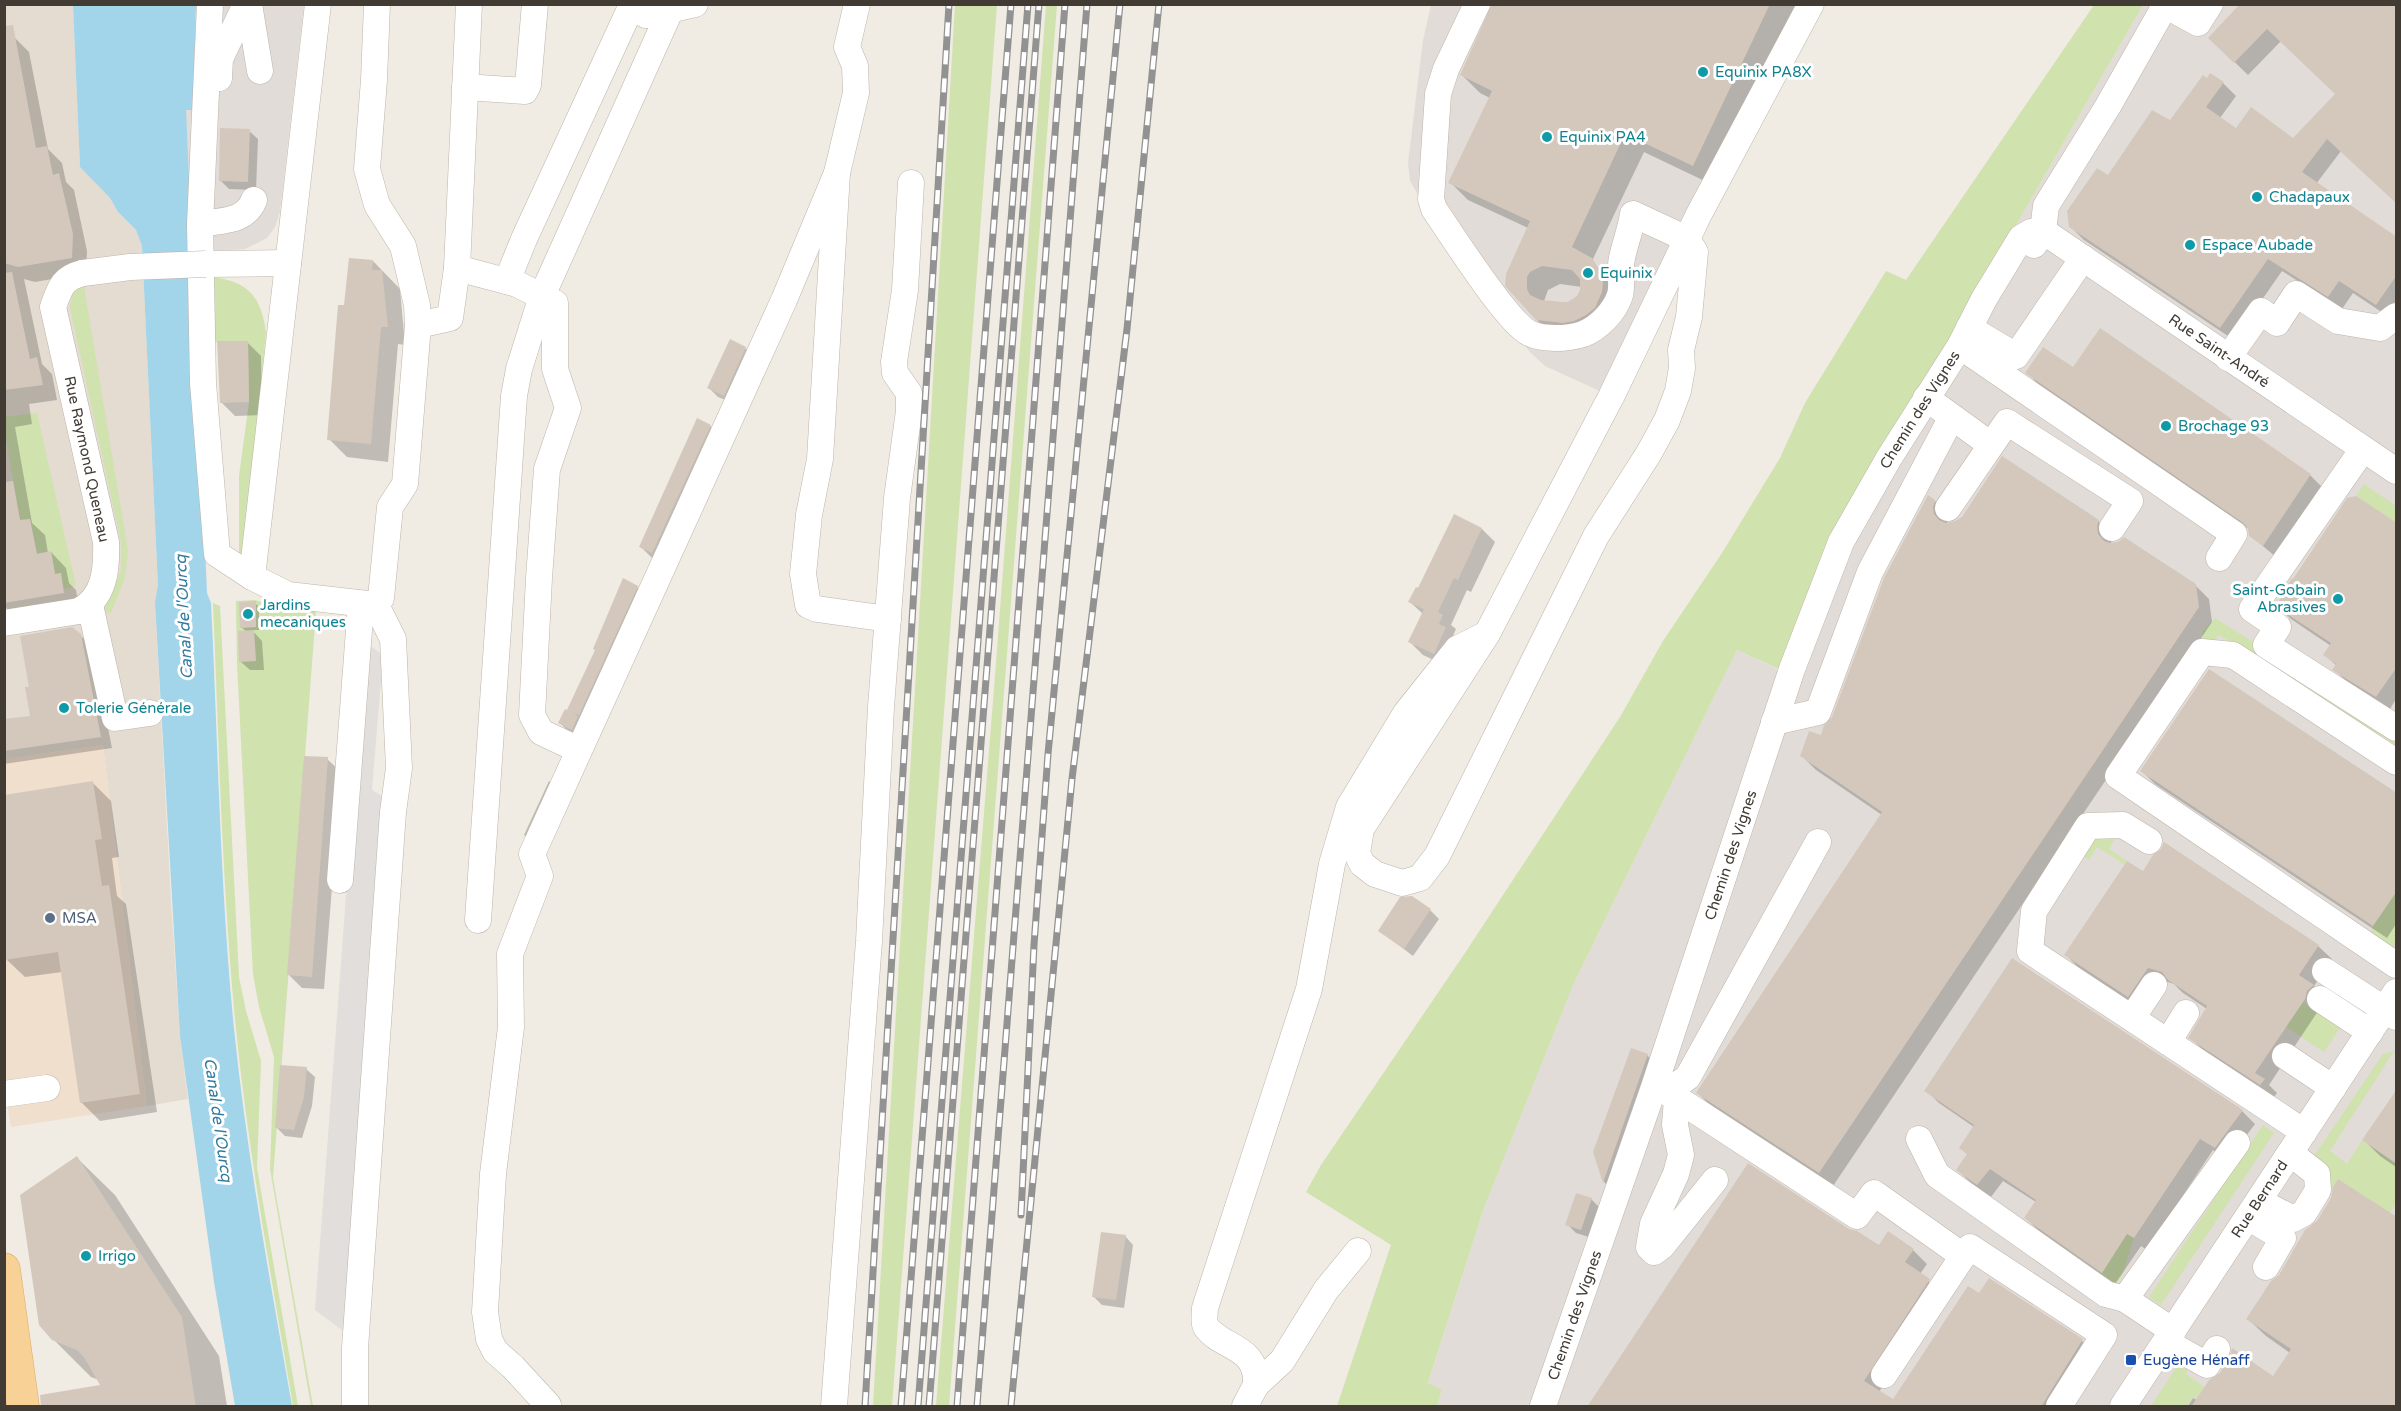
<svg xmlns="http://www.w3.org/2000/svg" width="2401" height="1411" font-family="'Varela Round',sans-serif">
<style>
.residential{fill:#e4dcd1}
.commercial{fill:#f1dfce}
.industrial{fill:#e2dcd8}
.green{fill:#d0e2ae}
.parking{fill:#e1dedb}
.water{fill:#a2d4ea}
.shadow{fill:#0003;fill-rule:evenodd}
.building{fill:#d4c8bc;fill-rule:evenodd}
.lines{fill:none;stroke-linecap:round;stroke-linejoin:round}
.minor-casing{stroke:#beb4a9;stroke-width:27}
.major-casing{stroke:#daac67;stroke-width:33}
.minor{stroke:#fff;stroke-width:26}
.major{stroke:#f7d195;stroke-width:32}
.rail-casing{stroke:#929292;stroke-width:7}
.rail{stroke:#fff;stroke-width:4.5;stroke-dasharray:14;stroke-linecap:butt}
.minor-bridge-casing{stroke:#beb4a9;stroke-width:27;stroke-linecap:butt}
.minor-bridge{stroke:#fff;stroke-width:26}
.culture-dot{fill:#0f9aa8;stroke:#fff;stroke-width:2}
.service-dot{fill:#5c6f8a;stroke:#fff;stroke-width:2}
.transit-dot{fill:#1a4fb4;stroke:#fff;stroke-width:2}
.labels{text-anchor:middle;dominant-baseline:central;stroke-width:6;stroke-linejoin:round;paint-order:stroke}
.culture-label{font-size:15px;fill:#0d838f;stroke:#fff;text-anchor:start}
.street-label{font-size:15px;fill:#413b34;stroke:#fff}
.service-label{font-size:15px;fill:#4e5e75;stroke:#fff;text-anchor:start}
.transit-label{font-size:15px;fill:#164399;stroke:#fff;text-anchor:start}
.water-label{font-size:16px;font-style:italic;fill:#337b9e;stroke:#fff}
</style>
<rect width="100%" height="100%" fill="#f0ebe3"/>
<!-- residential -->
<path class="residential" d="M4,5h69l7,162 30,31 8,14 18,18 6,16 16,339 -3,17 16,299 9,135 8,63 -41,7 -44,-361 -98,14z"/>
<!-- commercial -->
<path class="commercial" d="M103,745l44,361 -136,21 -7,-41v-327z"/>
<!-- industrial -->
<g class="industrial">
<path d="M196,5h108l-24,207 -5,15 -8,11 -22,11 -54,3 -6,-142 8,-1z"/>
<path d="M1431,5h389l-104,195 -92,202 -79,-36 -15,-14 -49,-61 -38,-53 -33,-57 -2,-18 15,-123z"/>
<path d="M2143,5h253v1401h-959l5,-16 -14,-6 56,-176 90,-225 163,-333 43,20 156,-306z"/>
</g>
<!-- green -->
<g class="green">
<path d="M955,5h42l-105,1401h-19z"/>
<path d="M1046,5h11l-102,1323 -6,78h-13l58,-717z"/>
<path d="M2094,5h49l-207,359 -155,306 -44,-20 -163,333 -90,225 -56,175 14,7 -5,16h-100l54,-161 -85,-53 15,-27 144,-212 155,-236 43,-76 59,-88 58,-95 25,-55 81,-132 20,9z"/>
<path d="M211,277c37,4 50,19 55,55l-21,221 -6,2v-79l10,-74 -1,-61 -34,1z"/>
<path d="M83,281l45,270 -3,27 -14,35 -7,-2 17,-41v-28l-51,-234 3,-19z"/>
<path d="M37,413l39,173 -12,3 -3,-16 -6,1 -4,-23 -17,3 -4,-35 -10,1 -15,-88 -1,-15z"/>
<path d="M2364,484l32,22v17l-40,-27z"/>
<path d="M255,600l26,7 35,4 -43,567 40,228h-2l-41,-237 4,-112 -15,-50 -6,-33 -16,-310 -1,-63z"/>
<path d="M213,603l7,3 19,371 7,34 15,50 -4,107 41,238h-5c-21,-125 -44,-250 -57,-377 -14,-140 -17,-285 -23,-426z"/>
<path d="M2215,618l181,114v13l-177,-110 -10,12 -6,-8 -1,-7z"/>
<path d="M2104,835l12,1 -7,13 18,12 -2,4 -28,-18 -8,13 -5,-4 10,-17z"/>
<path d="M2396,891v51l-4,7 -21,-16 2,-7z"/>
<path d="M2303,1002l37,26 -16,24 -38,-25z"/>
<path d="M2394,1051l-64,100 17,13 15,-24 34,24v39l-6,10 -52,-34 -14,21 -12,-41 71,-105z"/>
<path d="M2263,1125l11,8 -113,172 -12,-8z"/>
<path d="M2127,1234l7,4 -12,38 -7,9 -15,-10z"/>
<path d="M2178,1365l10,5 -2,4 18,13 -7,11 -4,-1 -7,9h-35z"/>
</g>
<!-- parking -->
<path class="parking" d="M365,642l18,13 -11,135 13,8 -39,535 -31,-23z"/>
<!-- water -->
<path class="water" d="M73,5h123l-3,105h-7l21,483 4,10c7,142 9,285 23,426 13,127 36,252 58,377h-57l-21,-124 -34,-246 -25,-434 3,-17 -16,-339 -6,-16 -18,-18 -8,-14 -30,-31z"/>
<!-- shadow -->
<g class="shadow">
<path d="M1492,4h305l-86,180 -67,-32 -52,109 23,25 2,33 -68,13 -19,-19 -23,-30 21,-55 -60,-28 -18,-18 40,-84 -10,-5 -18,-18zM1560,284l22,3 -4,9 -10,7 -24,-2 4,-11z"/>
<path d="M2396,4l-55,147 -25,33 80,55v68l-7,10 -36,-24 -11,16 -60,-38 -48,69 -150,-100 -14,-14 38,-49 62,-55 37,-42 16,3 13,13 -16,22 17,12 56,10 44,-46 -56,-53 -33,34 -38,-37z"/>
<path d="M14,37l15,15 19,97 14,14 4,19 8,8 13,61 -1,22 -51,9 -11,-3 18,85 10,10 5,26 -28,4 3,20 -17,3 17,96 13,12 3,18 3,-1 15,16 3,15 7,7 3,18 -62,10 -13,-12v-568z"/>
<path d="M249,131l9,8 -2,51 -27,-1 -9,-9z"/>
<path d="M373,261l27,28 5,56 -7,-1 -10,118 -41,-5 -18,-18 16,-132z"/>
<path d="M247,342l14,14 1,59 -27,1 -14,-14z"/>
<path d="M745,348l9,8 -21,47 -15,-6 -9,-9z"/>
<path d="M2073,369l237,106 13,13 -46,70 -27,-23 -1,-6 -209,-143 -13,-14z"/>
<path d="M710,426l13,13 -69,121 -14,-14z"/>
<path d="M1935,501l13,14 -1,9 151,-3 14,14 -1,9 84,41 14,14 3,23 -379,564 -122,-80 -13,-13 184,-278 -66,-45 -14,-14 20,-20 11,-18z"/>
<path d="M1454,516l28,13 13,13 -24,50 -4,-2 -16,35 5,4 -3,7 5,6 -11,24 -24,-11 -13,-13 13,-28 -13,-12 8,-12z"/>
<path d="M2396,525v174l-6,10 -42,-26 -14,-14 3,-3 -12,-11 6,-9 -40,-27 -14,-13z"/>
<path d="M637,587l7,7 -58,128 -7,-3 6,5 -6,12 -12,-6 -7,-7z"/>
<path d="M255,603l4,4v23h-7l10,11 2,29h-14l-9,-8 6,-30 -6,-5z"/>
<path d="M80,635l12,12 20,101 -108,16v-50l1,6 27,-3 -2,-29z"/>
<path d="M327,759l14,13 -17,217 -22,-1 -14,-14z"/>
<path d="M2142,771l254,24v129l-9,14 -232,-154z"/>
<path d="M549,781l8,8 -24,54 -9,-8z"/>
<path d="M93,783l18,18 8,56 -7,1 5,38 9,8 31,208 -57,9 -18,-18 -20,-131 -37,5 -18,-17 -3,-16z"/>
<path d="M2165,844l153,102 14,13 -18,27 12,13 -57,86 8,8 -3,4 -70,-46 -14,-14 17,-28 -24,-16 -9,-9 -12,-4 -21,29 -62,-41 -13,-13 77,-82 20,-23z"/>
<path d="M1430,910l9,9 -26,37 -33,-25z"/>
<path d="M2012,961l230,150 13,13 -27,36 -15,-10 -66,100 -6,-4 -26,38 -76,-53 -13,-13 10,-16 -33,-21 -12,16 -20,-14 -13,-13 10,-15 -7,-7 13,-21 -35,-24 -13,-13z"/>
<path d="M1647,1055l8,9 -43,126 -8,-8 -10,-30z"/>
<path d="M306,1069l9,8 -3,29 -10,32 -17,-2 -9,-9z"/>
<path d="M2396,1091v76l-16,-11 -16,-16z"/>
<path d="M77,1158l38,37 104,161 8,50h-174l50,-20 -4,-6 -8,-3 -38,-38z"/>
<path d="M1591,1199l9,9 -11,29 -13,-4 -9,-9z"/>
<path d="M1848,1230l31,17 10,-14 24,17 14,14 -7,10 23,20 -64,98 14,10 97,-122 92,61 14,13 -33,52h-474z"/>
<path d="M1125,1236l8,9 -9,63 -22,-3 -9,-9z"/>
<path d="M2248,1319l148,87h-208l5,-8 4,2 77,-22 16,-25 -24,-17z"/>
</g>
<!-- building -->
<g class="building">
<path d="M1492,4h278l-77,162 -68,-32 -53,113 20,11 5,8 6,17 -1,9 -7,16 -9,7 -12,6 -11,2 -27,-3 -31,-34 1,-12 24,-53 -82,-38 44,-92 -32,-16zM1542,266l30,4 8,9v11l-3,6 -9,6h-6l-21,-2 -11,-5 -3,-6v-12l3,-5z"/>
<path d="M2240,4h157v200l-70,-65 -25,33 95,65v38l-21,30 -37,-24 -11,16 -60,-38 -48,69 -151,-101 -2,-16 30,-43 11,7 44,-65 18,10 33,-45 4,3 3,-5 14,9 -18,25 30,21 15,-21 42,31 42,-44 -68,-65 -33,34 -26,-25z"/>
<path d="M13,25l23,123 11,-2 6,29 6,-2 14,61 -1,24 -54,9 -14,-4v-237z"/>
<path d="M220,128l30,1 -2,53 -29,-1z"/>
<path d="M349,258l24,2 -1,10h10l6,57h-7l-10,117 -44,-4 11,-135h6z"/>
<path d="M12,272l18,87 7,-2 6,28 -39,5v-117z"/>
<path d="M2100,328l211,146 -48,72 -14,-10 -1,-8 -6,-6 -217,-149 18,-26 30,20z"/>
<path d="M730,339l16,8 -22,49 -17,-8z"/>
<path d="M217,341h31l1,61 -29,1z"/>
<path d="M697,418l14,7 -59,128 -13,-6z"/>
<path d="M2002,456l97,64 -2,6 1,8 6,7 6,2 8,-1 6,-5 72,47 3,23 -380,566 -123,-80 186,-281 -82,-56 9,-25 12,4 3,-10 8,-8 52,-139 44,-83 7,5 -2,7 1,7 5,6 7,3 9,-2 7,-4z"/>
<path d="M13,481l7,39 10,-1 7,35 14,-3 4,23 6,-1 3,20 -60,10v-121z"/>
<path d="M2356,496l41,27v144l-21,30 -44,-27 4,-6 -13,-9 8,-12 -56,-37 10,-13 -2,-2 9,-13 1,1 54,-81z"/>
<path d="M1454,514l28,14 -24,52 -4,-2 -16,34 5,3 -4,9 7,3 -12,27 -26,-12 16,-33 -16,-7 8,-15 2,1z"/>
<path d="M623,578l15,8 -59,129 -6,-2 5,3 -6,14 -14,-7 7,-14 2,1 28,-60 -2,-1z"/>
<path d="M256,601v26l-16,1 -1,-26z"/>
<path d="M72,627l9,7 20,103 -97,14v-32l26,-3 -5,-29h4l-9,-51z"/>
<path d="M254,630l2,31 -17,1 -1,-31z"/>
<path d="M2209,669l188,124v98l-24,35 -233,-155z"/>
<path d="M304,756l24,1 -16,220 -25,-2z"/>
<path d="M93,781l9,58 -7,1 7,46 7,-1 31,209 -60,9 -22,-151 -54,8v-165z"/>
<path d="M2164,842l155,103 -20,30 15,10 -7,6 -2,8 -50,74 10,6 -5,6 -72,-47 19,-32 -39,-26 -6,-8 -14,-4 -20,29 -64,-42 63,-94 16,10 10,-16 8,-6z"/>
<path d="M1412,896l19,13 -27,40 -26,-18 22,-34z"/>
<path d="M2012,958l231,152 -28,38 -15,-9 -66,99 -7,-4 -25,39 -78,-55 12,-18 -46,-31 -13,16 -21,-15 11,-16 -8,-6 15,-23 -50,-34z"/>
<path d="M1631,1048l17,6 -45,129 -10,-31z"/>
<path d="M280,1065l27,2 -3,30 -10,33 -19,-2z"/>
<path d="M2397,1089v75l-35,-24z"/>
<path d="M77,1156l105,161 14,90h-155l-1,-12 60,-10 -16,-28 -7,-7 -25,-10 -13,-15 -19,-130z"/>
<path d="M1748,1163l101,66 8,2 22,14 9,-14 26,18 -9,13 25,17 -66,102 29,18 75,-113 11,7 10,-15 94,61 -42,68h-454z"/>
<path d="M2338,1179l59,38v190h-206l18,-27 11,-7 10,-16 2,-9 41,28 18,-27 -45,-30 25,-38 8,-6 26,-45 12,-9 14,-23 2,-11z"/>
<path d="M1576,1193l16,5 -11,32 -16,-5z"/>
<path d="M1101,1232l25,3 -10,65 -24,-3z"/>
</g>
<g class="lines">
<!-- minor casing -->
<g class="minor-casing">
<g id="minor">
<path d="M210,4l-10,220 3,159 14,171 35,23 36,18 88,10"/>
<path d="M249,4l11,67"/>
<path d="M857,4l-10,43 8,19 1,27 -19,80 -17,286 -11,56 -6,59 5,31 9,4 71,10"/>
<path d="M1477,4l-31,65 -8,25 -7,105 3,10c18,26 72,112 95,124 14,7 39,6 54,1 16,-6 32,-23 37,-39 3,-11 -1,-25 2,-37 3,-15 9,-29 11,-44l54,25 8,13 -6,65 -8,33 1,18 -4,23 -11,29 -18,33 -53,83 -159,320 -17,22 -18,5 -27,-9 -13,-10 -5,-11 4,-24 126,-195 116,-222 8,-15 76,-158 11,-23 113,-212"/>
<path d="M2165,5l33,18 12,-19"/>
<path d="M219,78l1,-19 26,-55"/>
<path d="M465,87l60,4 3,-6 7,-81"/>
<path d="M200,224c21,-4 45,-1 54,-24"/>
<path id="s1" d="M2043,231l353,240"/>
<path d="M2034,245l9,-14 3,-25 62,-100 58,-102"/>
<path d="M206,264l82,-1"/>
<path d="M457,268l60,16 38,19v66l13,39 -21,61 -8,109 -7,137 9,17 38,18"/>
<path d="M507,281l17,-42 107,-232 15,8 49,-11"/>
<path d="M418,325l32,-7 7,-50 12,-264"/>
<path d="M1969,328l47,28 67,-98"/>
<path d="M1960,346l274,188 -15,24"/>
<path d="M2228,358l33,-47 16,12 19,-29 42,27 42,7 16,-12"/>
<path d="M1926,398l65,47"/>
<path d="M2363,449l-111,160 26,18 -12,18 130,83"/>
<path d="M1948,508l59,-86 123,79 -18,27"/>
<path d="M252,577l66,-573"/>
<path d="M90,605l25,113 35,-5"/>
<path d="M4,623l75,-12c26,-14 28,-42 27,-69l-53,-235c7,-19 9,-29 30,-34"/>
<path d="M1774,722l44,-10 52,-140 76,-144"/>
<path d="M2396,762l-163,-107 -31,-3 -84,124 278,189"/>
<path d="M2149,841l-26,-16 -35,1 -54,85 -4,40 274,181"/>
<path d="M340,880l21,-276"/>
<path d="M478,920l36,-524 5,-27 23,-73 128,-285"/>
<path d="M2325,971l71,46"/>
<path d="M2320,999l50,33"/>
<path d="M2132,1018l22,-33"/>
<path d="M2168,1042l18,-29"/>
<path d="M2285,1056l48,32"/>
<path d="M1654,1088l13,4 21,-15 130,-235"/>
<path d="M1667,1092l190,124 17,-23 89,63 -79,119"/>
<path d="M4,1094l43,-6"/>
<path d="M1677,1099l-2,26 6,30 -5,19 -23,50 -4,23 5,5 8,-6 53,-66"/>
<path d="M1919,1139l18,36 169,119 19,5"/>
<path d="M2259,1201l34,18 11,-6 14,-23 -1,-16 -27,-21"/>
<path d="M2248,1217l35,21 -17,29"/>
<path d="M1963,1256l7,-9 134,88 -45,71"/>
<path d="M2173,1331l-48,-32 112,-156"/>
<path d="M2166,1342l41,23 10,-16"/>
<path d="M1256,1385c2,-40 -34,-36 -50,-58 -3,-5 -1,-14 -1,-19l104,-319 23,-125 17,-57 57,-94 51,-64 30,-15"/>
<path d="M355,1406v-58l38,-536 6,-44 -6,-129 -17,-34 5,-7 9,-91 15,-23 13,-159 -1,-20 -14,-59 -26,-41 -10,-36 7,-89 3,-76"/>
<path d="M547,1406l1,-1 -35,-38 -18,-16 -6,-12 -4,-27 8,-138 18,-147 -1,-73 30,-78 -8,-22 252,-554 53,-127"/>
<path d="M834,1406l35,-465 12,-234 16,-209 12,-87v-18l-14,-20 -1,-11 11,-72 6,-107"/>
<path d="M1245,1406l11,-21 26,-24 44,-71 32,-39"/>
<path id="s2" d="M1543,1406l111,-319 138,-418 49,-127 48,-84 71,-112 24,-47 37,-61 10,-6 12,-1"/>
<path id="s3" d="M2123,1406l273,-414"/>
</g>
</g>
<!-- major casing -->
<g class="major-casing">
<path id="major" d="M4,1269l19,137"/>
</g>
<!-- minor -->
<use href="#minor" class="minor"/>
<!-- major -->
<use href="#major" class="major"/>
<!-- rail casing -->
<g class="rail-casing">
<g id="rail">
<path d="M1021,1215l13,-270 14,-191 72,-750"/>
<path d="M865,1406l84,-1402"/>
<path d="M901,1406l110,-1402"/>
<path d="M918,1406l110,-1402"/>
<path d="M929,1406l110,-1402"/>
<path d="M957,1406l108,-1402"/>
<path d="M977,1406l110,-1402"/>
<path d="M1011,1406l61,-627 55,-450 32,-325"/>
</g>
</g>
<!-- rail -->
<use href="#rail" class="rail"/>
<!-- minor-bridge casing -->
<g class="minor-bridge-casing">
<path id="minor-bridge" d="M83,273l47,-6 76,-3"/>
</g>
<!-- minor-bridge -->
<use href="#minor-bridge" class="minor-bridge"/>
</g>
<!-- markers -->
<g class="culture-dot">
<circle cx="1703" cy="72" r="6"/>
<circle cx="1547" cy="137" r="6"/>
<circle cx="2257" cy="197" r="6"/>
<circle cx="2190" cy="245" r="6"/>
<circle cx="1588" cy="273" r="6"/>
<circle cx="2166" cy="426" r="6"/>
<circle cx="2338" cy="599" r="6"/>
<circle cx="248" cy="614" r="6"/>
<circle cx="64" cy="708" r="6"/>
<circle cx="86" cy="1256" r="6"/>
</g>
<circle class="service-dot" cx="50" cy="918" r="6"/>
<rect class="transit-dot" x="2125" y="1354" width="12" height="12" rx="3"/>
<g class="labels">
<!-- culture labels -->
<g class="culture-label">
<text x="1715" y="72">Equinix PA8X</text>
<text x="1559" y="137">Equinix PA4</text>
<text x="2269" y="197">Chadapaux</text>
<text x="2202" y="245">Espace Aubade</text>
<text x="1600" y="273">Equinix</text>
<text x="2178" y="426">Brochage 93</text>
<text x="2326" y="590" text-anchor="end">Saint-Gobain<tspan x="2326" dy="17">Abrasives</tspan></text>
<text x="260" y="605">Jardins<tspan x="260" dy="17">mecaniques</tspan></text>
<text x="76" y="708">Tolerie Générale</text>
<text x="98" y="1256">Irrigo</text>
</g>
<!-- street labels -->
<g class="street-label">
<text stroke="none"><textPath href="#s1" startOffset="213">Rue Saint-André</textPath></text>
<text stroke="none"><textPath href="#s2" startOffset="1068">Chemin des Vignes</textPath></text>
<text transform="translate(87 459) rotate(78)">Rue Raymond Queneau</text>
<text stroke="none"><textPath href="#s2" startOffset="582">Chemin des Vignes</textPath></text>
<text stroke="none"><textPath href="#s3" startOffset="248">Rue Bernard</textPath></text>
<text stroke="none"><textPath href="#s2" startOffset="96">Chemin des Vignes</textPath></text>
</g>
<!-- service labels -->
<g class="service-label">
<text x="62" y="918">MSA</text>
</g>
<!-- transit labels -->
<g class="transit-label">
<text x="2143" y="1360">Eugène Hénaff</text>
</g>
<!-- water labels -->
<g class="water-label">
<text transform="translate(184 617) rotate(-93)">Canal de l'Ourcq</text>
<text transform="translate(218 1120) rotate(82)">Canal de l'Ourcq</text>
</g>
</g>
<!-- border -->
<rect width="2401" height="1411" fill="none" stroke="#413b34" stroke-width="12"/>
</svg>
